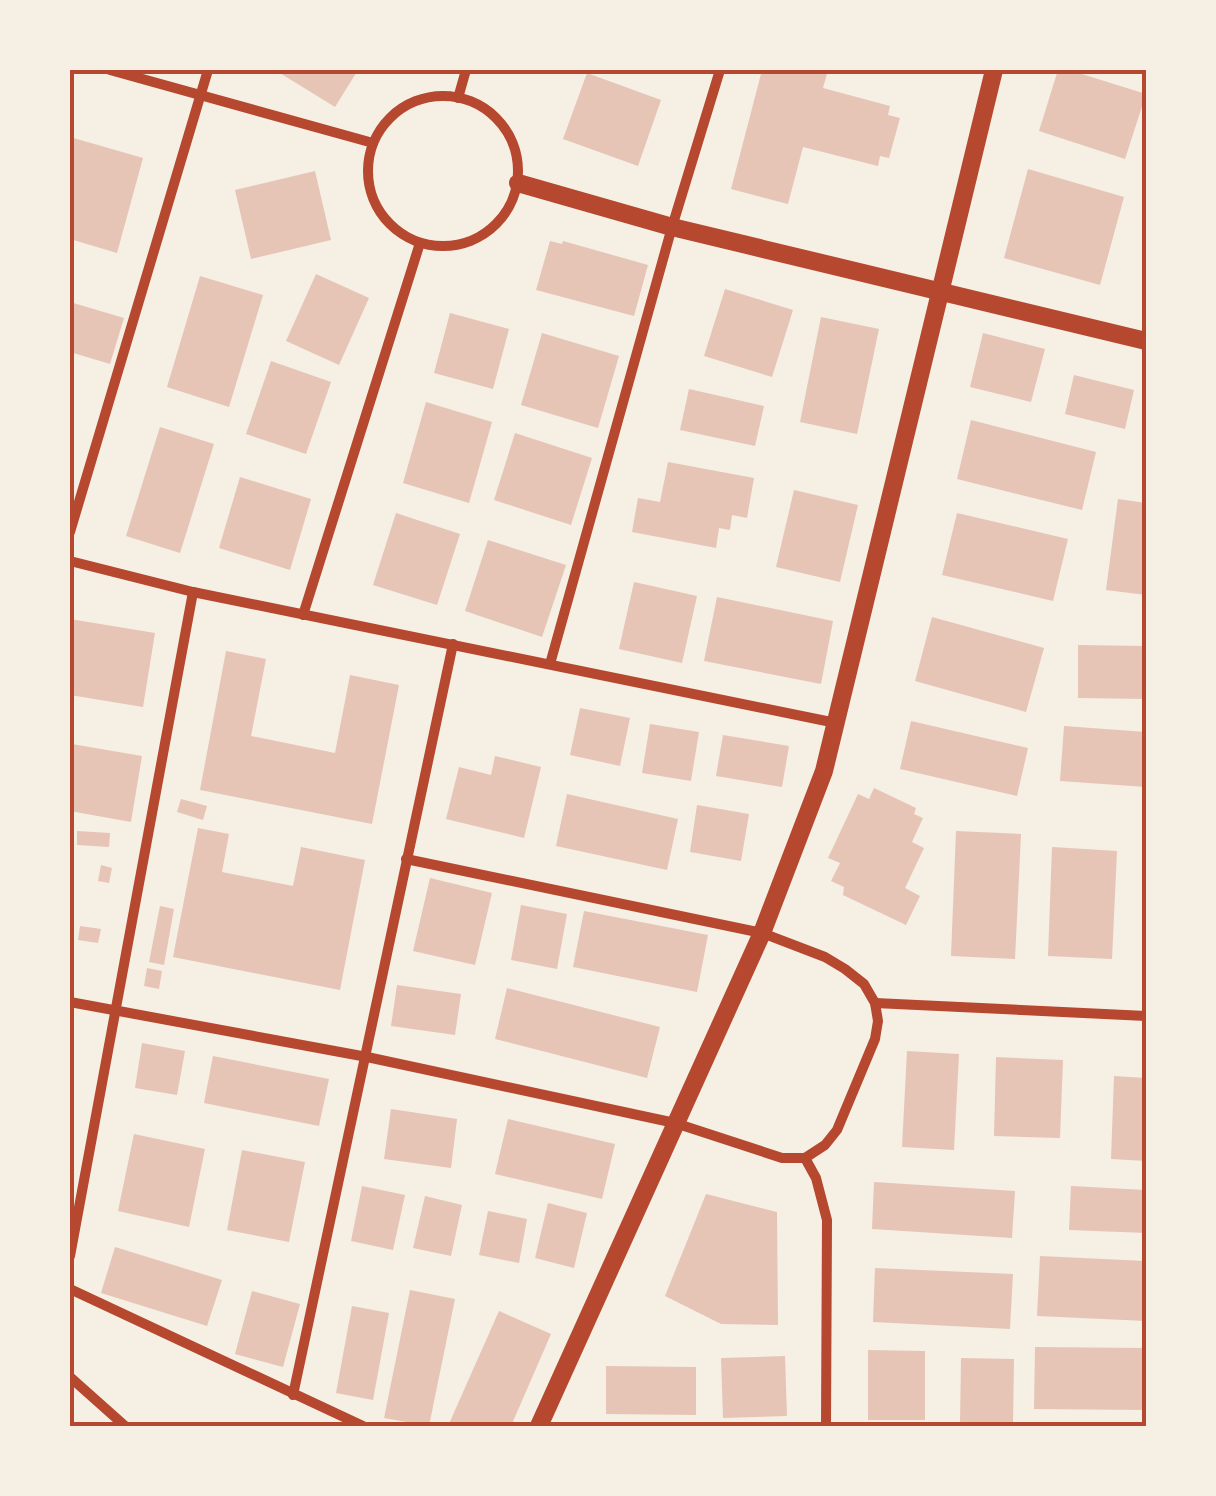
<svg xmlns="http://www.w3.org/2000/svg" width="1216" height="1496" font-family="'Public Sans',sans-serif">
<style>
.building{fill:#e6c5b7}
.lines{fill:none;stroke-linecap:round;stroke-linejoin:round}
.minor{stroke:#b5482f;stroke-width:10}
.tertiary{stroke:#b5482f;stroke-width:18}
.neatline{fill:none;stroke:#b5482f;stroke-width:4}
</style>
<rect width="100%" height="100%" fill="#f6efe4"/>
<!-- building -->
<g class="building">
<path d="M275,70h83l-23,37z"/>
<path d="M762,70h66l-5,18 67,18 -2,9 12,3 -11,40 -9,-2 -2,10 -75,-19 -15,57 -57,-15z"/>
<path d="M1058,70h11l77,24 -21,65 -86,-28z"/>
<path d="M587,73l74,27 -23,66 -75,-27z"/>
<path d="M70,137l73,21 -26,95 -47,-14z"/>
<path d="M1028,169l96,28 -24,88 -96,-27z"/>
<path d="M315,171l16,69 -80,19 -16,-69z"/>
<path d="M550,241l12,3 1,-3 85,24 -14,51 -98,-26z"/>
<path d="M316,274l53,24 -30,67 -53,-24z"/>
<path d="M200,276l63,19 -34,112 -62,-20z"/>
<path d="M725,289l68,21 -21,67 -68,-21z"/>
<path d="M70,302l54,16 -14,46 -40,-12z"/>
<path d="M450,313l59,16 -16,60 -59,-16z"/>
<path d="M821,317l58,12 -22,105 -57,-12z"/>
<path d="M542,333l77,23 -21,72 -77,-23z"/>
<path d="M983,333l62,16 -14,53 -61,-15z"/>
<path d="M271,361l60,21 -25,72 -60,-20z"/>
<path d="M1074,375l60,15 -9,39 -60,-15z"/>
<path d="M689,389l75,17 -9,40 -75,-16z"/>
<path d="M426,402l66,20 -23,81 -66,-20z"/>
<path d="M971,420l125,32 -14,58 -125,-31z"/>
<path d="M160,427l54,17 -34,109 -54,-17z"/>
<path d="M515,433l77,25 -21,67 -77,-25z"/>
<path d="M668,462l86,16 -7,40 -15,-3 -2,15 -11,-2 -3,20 -84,-16 6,-34 22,4z"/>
<path d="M240,477l71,22 -21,71 -71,-22z"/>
<path d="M794,490l64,15 -18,77 -64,-15z"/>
<path d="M1118,499l28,4v92l-40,-5z"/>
<path d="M396,513l64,21 -23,71 -64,-20z"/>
<path d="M957,513l111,26 -15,62 -111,-26z"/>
<path d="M488,540l78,25 -24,72 -77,-26z"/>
<path d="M634,582l63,14 -15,67 -63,-14z"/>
<path d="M717,597l116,24 -12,63 -117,-23z"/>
<path d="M932,617l112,31 -18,64 -111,-31z"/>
<path d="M70,619l85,14 -12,74 -73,-12z"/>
<path d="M1078,645l68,1v53l-68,-1z"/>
<path d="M226,651l40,8 -15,77 84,17 15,-78 49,10 -27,139 -172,-34z"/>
<path d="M580,708l50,10 -10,48 -50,-11z"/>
<path d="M911,721l117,27 -11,48 -117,-27z"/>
<path d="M650,724l49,8 -8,49 -49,-8z"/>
<path d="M1064,726l82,6v55l-86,-6z"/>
<path d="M723,735l66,11 -7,41 -66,-11z"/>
<path d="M72,744l70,12 -11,66 -61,-11z"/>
<path d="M495,756l46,11 -17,71 -78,-19 13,-52 32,8z"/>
<path d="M874,788l42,20 -2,6 9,4 -11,24 12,6 -19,40 15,8 -14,29 -63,-30 1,-8 -13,-6 9,-18 -12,-5 30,-64 11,5z"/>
<path d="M567,794l111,25 -11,51 -111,-24z"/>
<path d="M181,799l26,7 -4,14 -26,-8z"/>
<path d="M697,805l52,9 -8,47 -51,-9z"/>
<path d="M198,828l31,6 -7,38 71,14 8,-39 64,13 -25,130 -167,-33z"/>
<path d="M77,831l33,2 -1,14 -32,-2z"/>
<path d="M956,831l65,3 -6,125 -64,-3z"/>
<path d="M1052,847l65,4 -5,108 -64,-3z"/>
<path d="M101,865l11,3 -3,15 -11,-2z"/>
<path d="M430,878l62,15 -17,72 -62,-14z"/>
<path d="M521,905l46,9 -10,55 -46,-9z"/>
<path d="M160,906l14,3 -10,56 -15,-3z"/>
<path d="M584,911l124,24 -11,57 -124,-25z"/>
<path d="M80,926l21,3 -3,14 -20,-3z"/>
<path d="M147,968l15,3 -3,18 -15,-3z"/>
<path d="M397,985l64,9 -6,41 -64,-9z"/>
<path d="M507,988l153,39 -13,51 -152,-39z"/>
<path d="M142,1043l43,8 -8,44 -42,-7z"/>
<path d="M907,1051l52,3 -5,96 -52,-3z"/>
<path d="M213,1056l116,23 -10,47 -115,-23z"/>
<path d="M996,1057l67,3 -3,78 -66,-2z"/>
<path d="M1114,1076l32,2v83l-35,-2z"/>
<path d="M391,1109l66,10 -6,49 -67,-9z"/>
<path d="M508,1119l107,25 -13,55 -107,-25z"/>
<path d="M134,1134l71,15 -16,78 -71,-16z"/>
<path d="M242,1150l63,12 -16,80 -62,-12z"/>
<path d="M874,1182l141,9 -3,47 -140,-9z"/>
<path d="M362,1186l43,9 -12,55 -42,-9z"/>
<path d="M1071,1186l75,4v43l-77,-3z"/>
<path d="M706,1194l71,18 1,113 -57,-1 -56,-28z"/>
<path d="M425,1196l37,9 -11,51 -38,-8z"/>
<path d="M548,1203l39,10 -13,55 -39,-10z"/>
<path d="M488,1211l39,8 -8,44 -40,-8z"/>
<path d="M115,1247l107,33 -15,46 -106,-33z"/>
<path d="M1040,1256l106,5v60l-109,-5z"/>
<path d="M875,1268l138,6 -3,55 -137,-7z"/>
<path d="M410,1290l45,9 -26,127 -45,-8z"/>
<path d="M252,1291l48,13 -17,63 -48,-13z"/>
<path d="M352,1306l37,7 -16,87 -37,-7z"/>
<path d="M499,1311l52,23 -40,92h-63z"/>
<path d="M1035,1347l111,1v62l-112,-1z"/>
<path d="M868,1350l57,1v69h-57z"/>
<path d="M785,1356l2,60 -64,2 -2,-60z"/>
<path d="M961,1358l53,1 -1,64 -53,-1z"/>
<path d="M606,1366l90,1v48l-90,-1z"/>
</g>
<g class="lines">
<!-- minor -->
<g class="minor">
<path d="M110,70l263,73"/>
<circle cx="443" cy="171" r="75"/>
<path d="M458,98l8,-28"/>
<path d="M70,532l138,-462"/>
<path d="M70,561l123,31 643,131"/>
<path d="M303,615l117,-372"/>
<path d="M550,664l122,-437 48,-157"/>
<path d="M70,1002l297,55 308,66 107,35h23l20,-13 12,-15 38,-91 3,-18 -3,-18 -11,-19 -19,-15 -20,-12 -63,-24 -356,-74"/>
<path d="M875,1003l271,13"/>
<path d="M805,1158l11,20 11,42 -1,206"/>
<path d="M70,1256l123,-664"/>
<path d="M70,1289l293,137"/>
<path d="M70,1377l55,49"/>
<path d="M293,1395l160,-751"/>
</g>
<!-- tertiary -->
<g class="tertiary">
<path d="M518,183l154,44 474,114"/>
<path d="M539,1426l223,-493 62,-162 170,-701"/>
</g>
</g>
<!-- border -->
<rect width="1216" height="1496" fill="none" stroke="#f6efe4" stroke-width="145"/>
<rect x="72" y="72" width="1072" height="1352" class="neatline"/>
</svg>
